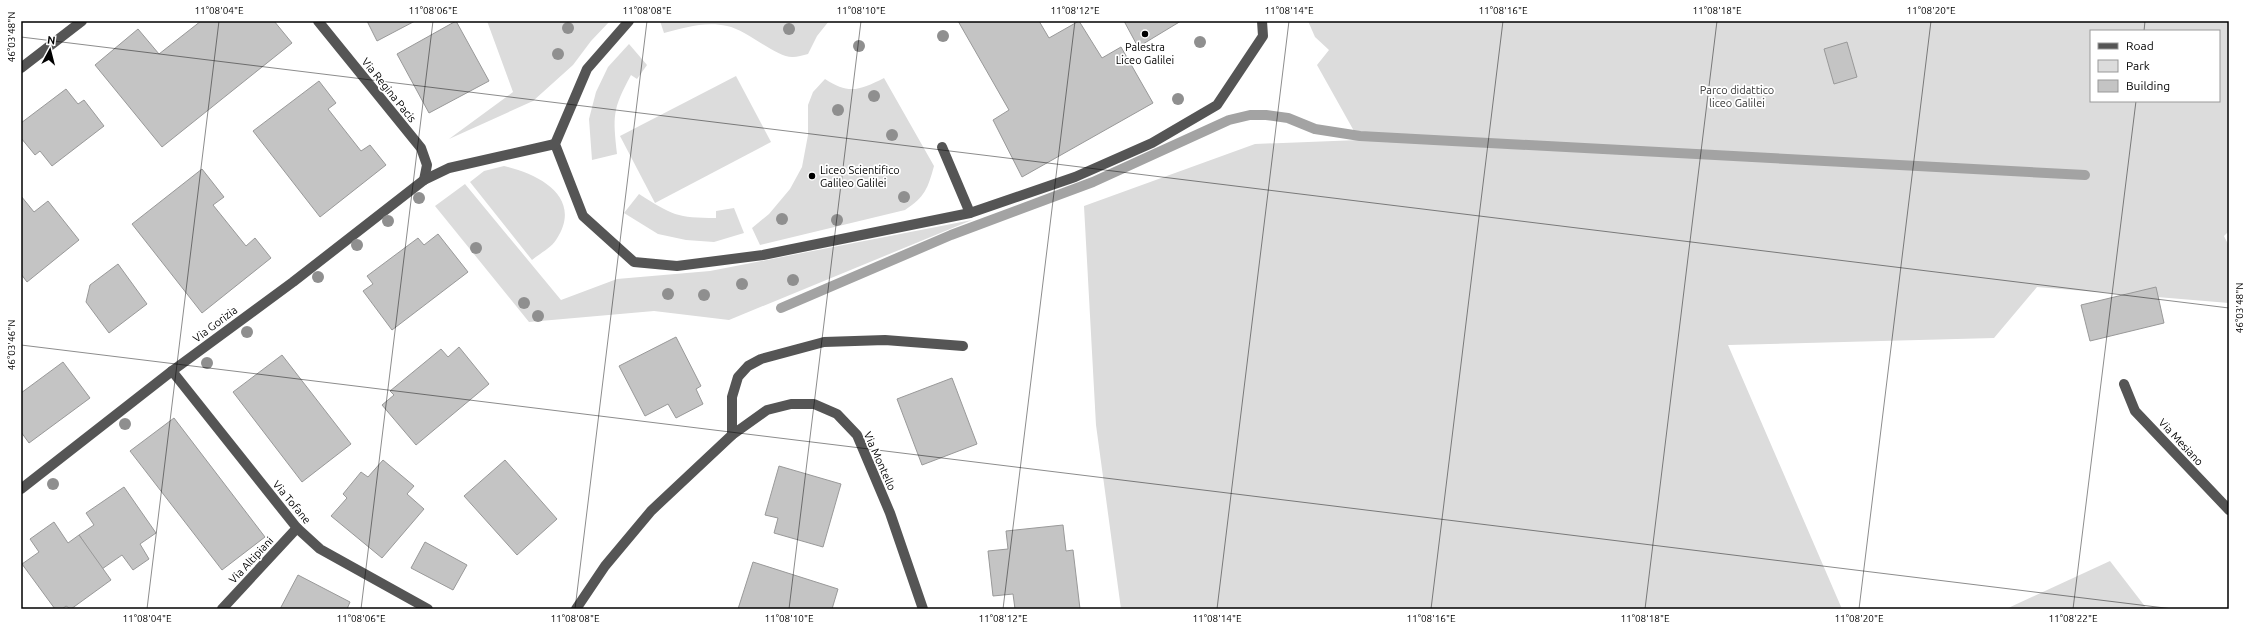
<svg xmlns="http://www.w3.org/2000/svg" width="2250" height="630" font-family="Ubuntu,sans-serif">
<style>
.green{fill:#dcdcdc;fill-rule:evenodd}
.lines{fill:none;stroke-linecap:round;stroke-linejoin:round}
.stream{stroke:#a3a3a3;stroke-width:10}
.building{fill:#c4c4c4;stroke:#999}
.minor{stroke:#555;stroke-width:10}
.tree{fill:#8f8f8f}
.ticks{fill:none;stroke:#000;stroke-width:1;stroke-opacity:0.45}
.poi-dot{fill:#000;stroke:#fff;stroke-width:1.5}
.labels{text-anchor:middle;dominant-baseline:central;stroke-width:3.5;stroke-linejoin:round;paint-order:stroke}
.poi-label{font-size:11px;fill:#000;stroke:#fff}
.street-label{font-size:11px;fill:#000;stroke:#fff}
.park-label{font-size:11px;fill:#333;stroke:#fff}
.neatline{fill:none;stroke:#000;stroke-width:1.5}
.ticks-label{font-size:10px;text-anchor:middle;fill:#000}
</style>
<rect width="100%" height="100%" fill="#fff"/>
<!-- green -->
<g class="green">
<path d="M487,21h123l-19,20 -18,24 -40,36 -84,38 64,-47z"/>
<path d="M660,21h169l-12,15 -9,18c-5,1 -11,3 -15,3 -16,1 -46,-27 -66,-31 -22,-5 -43,2 -63,7z"/>
<path d="M1308,21h921v210l-5,5 5,10v57l-192,-16 -43,51 -266,7 114,264h-721l-25,-184 -12,-219 171,-62 104,-4 -42,-75 12,-15 -14,-13zM2091,31h128v70h-128z"/>
<path d="M629,44l18,21 -10,14 -6,-4c-19,35 -18,41 -14,79l-25,6 -3,-41 7,-27 12,-25z"/>
<path d="M736,76l35,66 -116,61 -35,-67z"/>
<path d="M884,78l50,88c-6,22 -9,31 -29,44l-145,35 -8,-17 17,-14 21,-25 12,-22 6,-32v-30l5,-13 12,-13c24,16 35,11 59,-1z"/>
<path d="M504,166c36,8 80,32 52,74 -5,8 -17,14 -24,20l-62,-78 14,-11z"/>
<path d="M465,184l96,116 56,-21 93,-8 262,-51 -243,100 -75,-9 -125,11 -94,-116z"/>
<path d="M639,194c33,21 38,24 77,24v-7l18,-3 10,25 -30,9 -28,-2 -28,-6 -34,-21z"/>
<path d="M2110,561l37,48h-141z"/>
</g>
<g class="lines">
<!-- stream -->
<path class="stream" d="M781,308l170,-73 142,-53 136,-62 21,-5h16l22,3 27,11 45,7 725,39"/>
</g>
<!-- building -->
<g class="building">
<path d="M201,21h73l18,22 -130,104 -67,-82 43,-36 21,25z"/>
<path d="M367,21h48l-38,20z"/>
<path d="M456,21l33,60 -60,32 -32,-59z"/>
<path d="M958,21h81l10,17 30,-17 23,37 19,-11 32,56 -131,74 -29,-57 16,-10z"/>
<path d="M1124,21h57l-43,26z"/>
<path d="M1847,42l10,35 -23,7 -10,-35z"/>
<path d="M319,81l17,22 -8,6 33,42 9,-6 16,20 -66,52 -67,-86z"/>
<path d="M66,89l12,15 6,-4 20,26 -52,40 -12,-15 -5,4 -14,-17v-15z"/>
<path d="M202,169l22,28 -11,8 33,41 9,-8 16,20 -69,55 -70,-89z"/>
<path d="M21,196l13,16 14,-11 31,39 -52,42 -6,-8z"/>
<path d="M438,234l30,38 -76,58 -29,-39 10,-7 -6,-8 51,-38 6,7z"/>
<path d="M118,264l29,40 -38,29 -23,-31 4,-17z"/>
<path d="M2156,287l8,36 -74,18 -9,-36z"/>
<path d="M676,337l25,49 -5,3 7,15 -27,14 -8,-14 -23,12 -26,-50z"/>
<path d="M459,347l30,37 -73,61 -34,-40 12,-10 -4,-4 51,-42 7,8z"/>
<path d="M282,355l69,89 -49,38 -69,-90z"/>
<path d="M63,362l27,36 -61,45 -8,-11v-39z"/>
<path d="M952,378l25,66 -55,21 -25,-66z"/>
<path d="M174,418l91,119 -43,33 -92,-119z"/>
<path d="M383,460l31,26 -7,8 17,15 -42,49 -51,-42 16,-18 -4,-4 18,-22 7,5z"/>
<path d="M505,460l52,59 -40,36 -53,-59z"/>
<path d="M779,466l62,18 -18,63 -49,-14 4,-15 -13,-3z"/>
<path d="M124,487l32,46 -16,11 9,15 -16,11 -11,-15 -20,14 -23,-34 15,-10 -8,-12z"/>
<path d="M54,522l14,21 11,-8 32,45 -40,29 -5,-3 -4,3h-7l-33,-45 17,-12 -9,-13z"/>
<path d="M1063,525l3,26 7,-1 7,59h-65l-2,-15 -20,2 -5,-45 20,-2 -2,-18z"/>
<path d="M425,542l42,23 -14,25 -42,-22z"/>
<path d="M753,562l85,27 -6,20h-94z"/>
<path d="M298,575l52,27 -3,7h-67z"/>
</g>
<g class="lines">
<!-- minor -->
<g class="minor">
<path d="M318,21l103,127 6,17 -3,15"/>
<path d="M629,21l-42,48 -32,75 28,72 51,46 43,4 86,-11 207,-42 105,-36 77,-34 65,-38 46,-69 -1,-15"/>
<path d="M21,68l61,-47"/>
<path d="M942,147l28,66"/>
<path d="M172,371l125,157 23,21 108,60"/>
<path d="M2124,384l11,27 94,99"/>
<path d="M732,435v-38l6,-20 10,-11 13,-7 63,-17 61,-2 78,6"/>
<path d="M21,489l151,-118 121,-89 131,-102 25,-12 106,-24"/>
<path d="M222,609l75,-81"/>
<path d="M576,609l29,-43 46,-55 81,-76 35,-25 24,-6h23l23,10 20,21 33,78 33,96"/>
</g>
</g>
<!-- trees -->
<g class="tree">
<circle cx="568" cy="28" r="6"/>
<circle cx="789" cy="29" r="6"/>
<circle cx="943" cy="36" r="6"/>
<circle cx="1200" cy="42" r="6"/>
<circle cx="859" cy="46" r="6"/>
<circle cx="558" cy="54" r="6"/>
<circle cx="874" cy="96" r="6"/>
<circle cx="1178" cy="99" r="6"/>
<circle cx="838" cy="110" r="6"/>
<circle cx="892" cy="135" r="6"/>
<circle cx="904" cy="197" r="6"/>
<circle cx="419" cy="198" r="6"/>
<circle cx="782" cy="219" r="6"/>
<circle cx="837" cy="220" r="6"/>
<circle cx="388" cy="221" r="6"/>
<circle cx="357" cy="245" r="6"/>
<circle cx="476" cy="248" r="6"/>
<circle cx="318" cy="277" r="6"/>
<circle cx="793" cy="280" r="6"/>
<circle cx="742" cy="284" r="6"/>
<circle cx="668" cy="294" r="6"/>
<circle cx="704" cy="295" r="6"/>
<circle cx="524" cy="303" r="6"/>
<circle cx="538" cy="316" r="6"/>
<circle cx="247" cy="332" r="6"/>
<circle cx="207" cy="363" r="6"/>
<circle cx="125" cy="424" r="6"/>
<circle cx="53" cy="484" r="6"/>
</g>
<!-- ticks -->
<path class="ticks" d="M2144,31l1,-10M21,37l2208,271M21,345l2152,264M147,609l72,-588M361,609l72,-588M575,609l72,-588M789,609l72,-588M1003,609l72,-588M1217,609l72,-588M1431,609l72,-588M1645,609l72,-588M1859,609l72,-588M2073,609l63,-508"/>
<!-- markers -->
<g class="poi-dot">
<circle cx="1145" cy="34" r="4"/>
<circle cx="812" cy="176" r="4"/>
</g>
<g class="labels">
<!-- poi labels -->
<g class="poi-label">
<text x="1145" y="47">Palestra<tspan x="1145" dy="13">Liceo Galilei</tspan></text>
<text x="820" y="170" text-anchor="start">Liceo Scientifico<tspan x="820" dy="13">Galileo Galilei</tspan></text>
</g>
<!-- street labels -->
<g class="street-label">
<text transform="translate(389 90) rotate(51)">Via Regina Pacis</text>
<text transform="translate(215 324) rotate(-37)">Via Gorizia</text>
<text transform="translate(2181 442) rotate(47)">Via Mesiano</text>
<text transform="translate(880 461) rotate(66)">Via Montello</text>
<text transform="translate(292 502) rotate(50)">Via Tofane</text>
<text transform="translate(251 560) rotate(-47)">Via Altipiani</text>
</g>
<!-- park labels -->
<g class="park-label">
<text x="1737" y="90">Parco didattico<tspan x="1737" dy="13">liceo Galilei</tspan></text>
</g>
</g>
<!-- border -->
<rect width="2250" height="630" fill="none" stroke="#ffffff" stroke-width="44"/>
<!-- legend -->
<rect x="2090" y="30" width="130" height="72" fill="#ffffff" stroke="#999999"/>
<rect x="2098" y="43" width="20" height="6" fill="#555555" stroke="#999999"/>
<text x="2126" y="50" font-size="12" fill="#000000">Road</text>
<rect x="2098" y="60" width="20" height="12" fill="#dcdcdc" stroke="#999999"/>
<text x="2126" y="70" font-size="12" fill="#000000">Park</text>
<rect x="2098" y="80" width="20" height="12" fill="#c4c4c4" stroke="#999999"/>
<text x="2126" y="90" font-size="12" fill="#000000">Building</text>
<!-- north arrow -->
<g transform="translate(50 50) rotate(7)" stroke="#ffffff" stroke-width="3" paint-order="stroke">
<path d="M0-3L7 15L0 10L-7 15Z" fill="#000000"/>
<text y="-6" font-size="11" font-weight="bold" text-anchor="middle" fill="#000000">N</text>
</g>
<rect x="22" y="22" width="2206" height="586" class="neatline"/>
<g class="ticks-label">
<text x="219" y="14">11°08'04"E</text>
<text x="433" y="14">11°08'06"E</text>
<text x="647" y="14">11°08'08"E</text>
<text x="861" y="14">11°08'10"E</text>
<text x="1075" y="14">11°08'12"E</text>
<text x="1289" y="14">11°08'14"E</text>
<text x="1503" y="14">11°08'16"E</text>
<text x="1717" y="14">11°08'18"E</text>
<text x="1931" y="14">11°08'20"E</text>
<text transform="translate(11 37) rotate(-90)" y="4">46°03'48"N</text>
<text transform="translate(2239 308) rotate(-90)" y="4">46°03'48"N</text>
<text transform="translate(11 345) rotate(-90)" y="4">46°03'46"N</text>
<text x="147" y="622">11°08'04"E</text>
<text x="361" y="622">11°08'06"E</text>
<text x="575" y="622">11°08'08"E</text>
<text x="789" y="622">11°08'10"E</text>
<text x="1003" y="622">11°08'12"E</text>
<text x="1217" y="622">11°08'14"E</text>
<text x="1431" y="622">11°08'16"E</text>
<text x="1645" y="622">11°08'18"E</text>
<text x="1859" y="622">11°08'20"E</text>
<text x="2073" y="622">11°08'22"E</text>
</g>
</svg>
